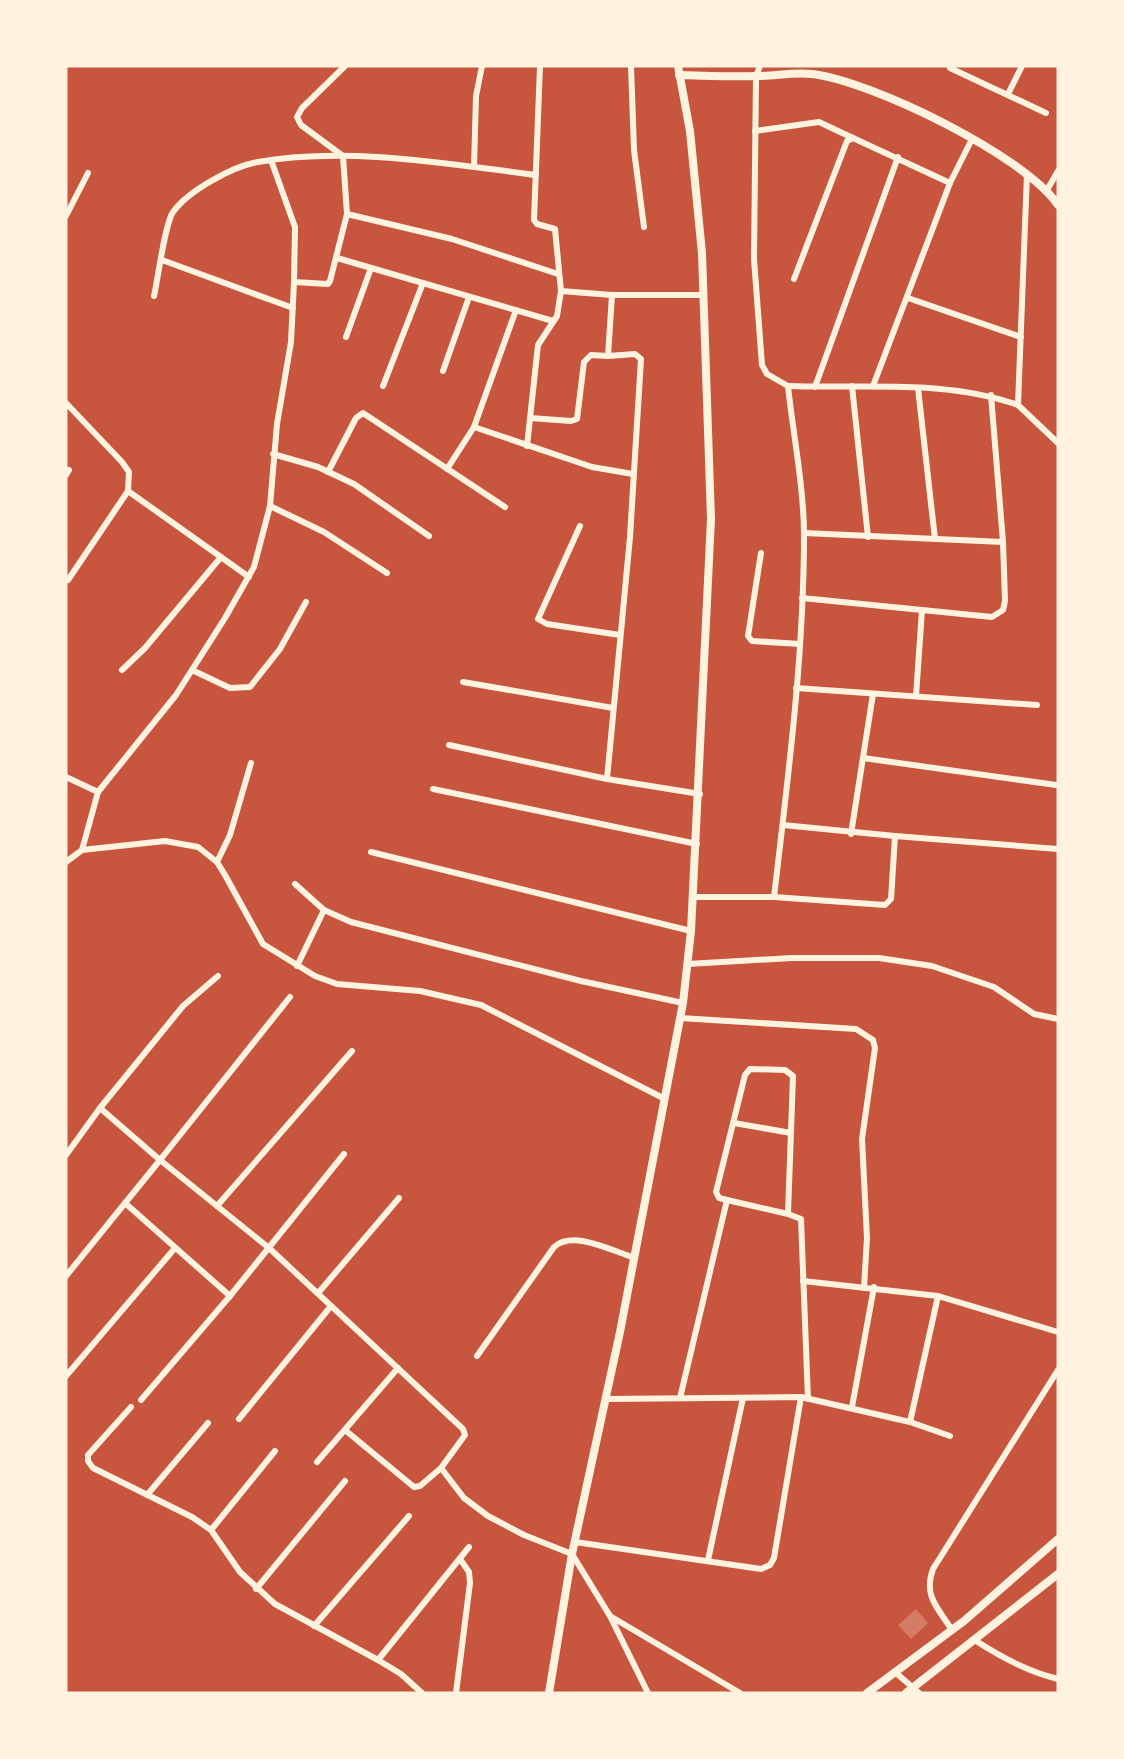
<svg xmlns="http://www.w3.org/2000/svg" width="1124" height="1759" font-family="Barlow,sans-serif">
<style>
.building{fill:#d67c66}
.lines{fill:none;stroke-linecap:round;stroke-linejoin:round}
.minor{stroke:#fff3e0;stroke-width:6}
.tertiary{stroke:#fff3e0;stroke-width:8}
</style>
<rect width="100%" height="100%" fill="#c8553d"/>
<!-- building -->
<path class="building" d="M916,1609l12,14 -17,16 -13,-14z"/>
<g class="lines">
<!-- minor -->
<g class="minor">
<path d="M540,66l-6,154 3,4 18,5 6,62 51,4 -4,61 27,-2 6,5 -11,178 -23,242 93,15"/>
<path d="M631,66l3,84 10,77"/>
<path d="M951,66l-1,2 96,45"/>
<path d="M1008,94l14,-28"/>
<path d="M755,131l64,-9 34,16"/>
<path d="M271,160l24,67 -1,55"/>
<path d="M474,167l2,-71 6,-30"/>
<path d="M1047,190l11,-19"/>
<path d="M347,214l105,25 106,35"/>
<path d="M66,216l22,-43"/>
<path d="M337,258l216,63"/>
<path d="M162,260l131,48"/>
<path d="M794,279l53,-138 6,-3 97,45"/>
<path d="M612,295h92"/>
<path d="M154,296c4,-17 11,-73 19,-84 15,-21 60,-46 85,-50 89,-16 190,2 278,13"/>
<path d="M908,298l113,39"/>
<path d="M346,337l25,-69"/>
<path d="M443,371l26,-74"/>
<path d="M383,386l40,-103"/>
<path d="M788,386c76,3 157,-7 230,19l9,-231"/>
<path d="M852,386l16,151"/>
<path d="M873,386l77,-203 21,-42"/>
<path d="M815,387l83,-230"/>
<path d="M918,388l17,151"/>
<path d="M66,403l56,59 7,10 -1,19 121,86"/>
<path d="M1018,405l40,38"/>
<path d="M530,418l41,3 6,-2 7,-57 7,-7 17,1"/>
<path d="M474,427l118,40 41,7"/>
<path d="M527,446l11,-101 19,-29 4,-25"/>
<path d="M273,454l45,13 36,17 75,52"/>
<path d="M447,469l27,-42 42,-117"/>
<path d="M328,472l28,-54 7,-5 142,94"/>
<path d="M66,475l3,-5"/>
<path d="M270,506l54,26 63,41"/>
<path d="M580,526l-42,93 9,5 73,11"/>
<path d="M804,533l199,9"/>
<path d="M761,553l-13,83 4,5 48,3"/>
<path d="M68,580l60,-89"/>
<path d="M802,598l190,19 11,-7 2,-9 -2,-59 -12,-147"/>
<path d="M122,670l23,-22 76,-91"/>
<path d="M192,670l38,18 20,-1 30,-38 26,-47"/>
<path d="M463,682l150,26"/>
<path d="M796,688l241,17"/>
<path d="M916,696l6,-86"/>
<path d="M449,745l158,34"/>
<path d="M863,758l193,27"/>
<path d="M66,777l32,15"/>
<path d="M433,789l264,55"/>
<path d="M783,825l112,11"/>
<path d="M851,834l22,-140"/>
<path d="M82,850l16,-58 78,-97 49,-77 29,-51 16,-61 7,-82 14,-82 3,-60 34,2 2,-3 17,-67 -4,-58 -42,-31 -4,-8 5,-9 43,-42"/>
<path d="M371,852l320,79"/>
<path d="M66,862l16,-12 83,-9 33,6 19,15 8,13 38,69 52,32 22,8 83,7 61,14 184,94"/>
<path d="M217,862l13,-27 21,-72"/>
<path d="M295,884l29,26 27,12 230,59 102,22"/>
<path d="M692,897h82c14,-120 30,-241 30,-362 0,-47 -11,-102 -16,-149l-21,-12 -5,-9 -8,-106 2,-183 4,-10"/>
<path d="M774,897l111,8 6,-6 4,-63 163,13"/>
<path d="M688,964l104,-6h87l53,8 62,21 40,27 24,5"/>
<path d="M297,966l27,-56"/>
<path d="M290,997l-130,163 109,88 194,181 2,6 -24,33 23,30 24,18 36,19 48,19 38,62 130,77"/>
<path d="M680,1018l176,11 17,11 2,8 -13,91 5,99 -3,50"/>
<path d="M100,1108l83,-102 35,-30"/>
<path d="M734,1123l57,10"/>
<path d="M66,1155l34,-47 60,52 -94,116"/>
<path d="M125,1203l105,93"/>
<path d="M217,1206l135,-155"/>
<path d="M788,1214l5,-138 -8,-6 -35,-1 -5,6 -29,117 3,6 8,2 61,14 13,5 7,180"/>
<path d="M803,1281l135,15 120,36"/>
<path d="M319,1292l80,-94"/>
<path d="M477,1356l77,-109c19,-17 56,3 78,10"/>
<path d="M66,1376l109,-128"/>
<path d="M680,1398l47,-198"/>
<path d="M606,1399l195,-2 109,25 40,14"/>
<path d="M141,1400l89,-104 114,-142"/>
<path d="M131,1407l-43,48v6l5,7 99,49 19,13 29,42 35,32 103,56 23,14 21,19"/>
<path d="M852,1407l22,-120"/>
<path d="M239,1419l92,-113"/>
<path d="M910,1422l28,-126"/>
<path d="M345,1430l69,57 6,-1 21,-18"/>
<path d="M317,1462l81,-94"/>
<path d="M147,1495l61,-72"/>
<path d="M211,1530l64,-79"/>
<path d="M575,1542l186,27 9,-4 4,-7 27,-161"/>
<path d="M708,1560l35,-162"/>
<path d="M256,1589l89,-108"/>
<path d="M610,1616l38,77"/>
<path d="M314,1626l95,-110"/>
<path d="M952,1630c-14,-22 -29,-34 -19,-61l125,-199"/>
<path d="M976,1641c27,17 51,30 82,38"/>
<path d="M378,1660l91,-113"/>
<path d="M895,1672l24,21"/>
<path d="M456,1693l14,-110 -1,-11 -9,-13"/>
</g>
<!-- tertiary -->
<g class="tertiary">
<path d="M679,75c26,1 52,2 78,1 18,0 37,-4 55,-2 60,7 213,82 246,131"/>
<path d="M549,1693l23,-139 48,-222 63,-329 8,-72 20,-412 -9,-266 -12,-122 -12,-65"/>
<path d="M867,1693l97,-72 94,-82"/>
<path d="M906,1693l152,-119"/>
</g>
</g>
<!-- border -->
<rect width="1124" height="1759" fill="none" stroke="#fff3e0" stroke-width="135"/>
</svg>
